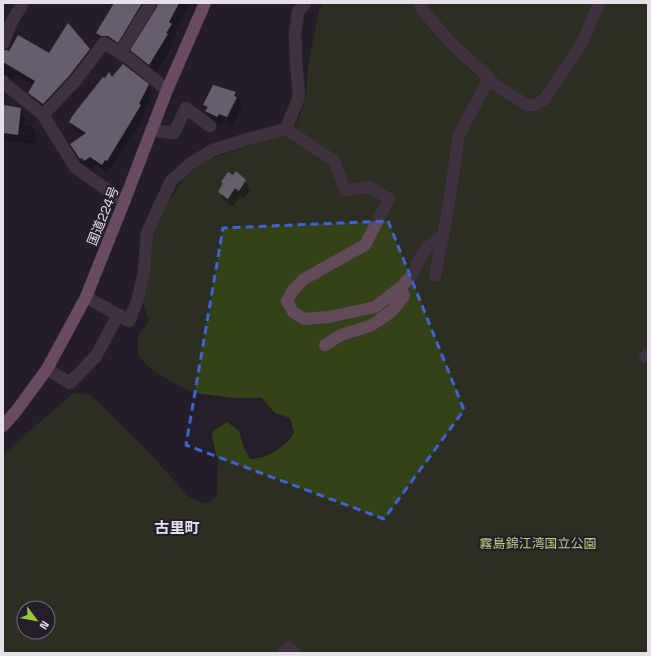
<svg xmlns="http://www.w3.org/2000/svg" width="651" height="656" font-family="'Space Grotesk','Noto Sans JP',sans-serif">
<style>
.green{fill:#344316;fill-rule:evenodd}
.shadow{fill:#0007;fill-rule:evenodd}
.building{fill:#b9aebf}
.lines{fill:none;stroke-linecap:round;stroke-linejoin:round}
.minor-casing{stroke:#403844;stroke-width:13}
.highway-casing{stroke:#403844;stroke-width:13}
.minor{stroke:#634a58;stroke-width:12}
.highway{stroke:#be82a5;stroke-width:12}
.marked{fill:none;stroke:#3b64db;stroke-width:3;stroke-dasharray:8 5;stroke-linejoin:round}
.labels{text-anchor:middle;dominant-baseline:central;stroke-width:4;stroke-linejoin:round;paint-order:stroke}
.street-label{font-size:13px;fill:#e6e0e9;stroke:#251d29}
.park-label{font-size:13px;fill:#b5d57f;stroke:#251d29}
.quarter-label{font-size:15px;font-weight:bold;fill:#e6e0e9;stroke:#251d29}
</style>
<rect width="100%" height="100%" fill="#251d29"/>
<!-- green -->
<path class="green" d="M323,3h325v650h-645v-197l17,-17 54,-46 16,2 51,49 49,54 16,6 11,-8 1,-33 -5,-22 -1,-9 15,-10 12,9 4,15 7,13c5,-1 11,-1 16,-3 11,-5 23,-13 28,-24l-4,-14 -15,-5 -13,-15h-28l-41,-5 -40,-22 -15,-16v-19l11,-15 -6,-19 9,-73 33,-53 18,-15 77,-25 15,-10 8,-17 3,-14 2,-29 11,-56zM24,608h24v24h-24z"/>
<!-- shadow -->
<g class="shadow">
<path d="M111,3h79l-15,28 2,3 -6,9 2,2 -18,30 -18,-15 -5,-10 27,-44h-6l-30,46 -20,-9 -6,-9 16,-27z"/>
<path d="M15,37l34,17 40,-4 5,9 -45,54 -15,-11 -5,-9 5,-8 -18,-10 -8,8 -5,-1v-31l5,-1 3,-4z"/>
<path d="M112,78l36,7 5,8 -9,19 1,2 -34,54h-1l-3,4 -11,-8 -6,5 -3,-3 -1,1 -10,-14 7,-17 -8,-5 -5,-9 36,-43z"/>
<path d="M235,93l5,8 -1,2 3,4 -10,19 -8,-4 -2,3 -11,-6 -5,-8 1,-1 -3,-6zM236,99h2l-13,23 -2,-1z"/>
<path d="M20,109l5,9 -1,7 7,1 5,8 -1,10 -32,-3v-21z"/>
<path d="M245,181l5,9 -6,9 -4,-3 -7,11 -9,-7 -5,-8z"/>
</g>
<!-- building -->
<g class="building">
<path d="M114,3h28l-24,40 -10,-7h-7l-5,-3z"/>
<path d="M158,3h21l-10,19 3,2 -6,9 2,1 -19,31 -19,-15 27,-43z"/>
<path d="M68,23l22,26 -21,27 -26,28 -15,-11 7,-12 -32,-19v-12h3l3,1 9,-16 31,18z"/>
<path d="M123,64l26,20 -10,20 2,1 -34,56 -2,-1 -3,5 -12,-8 -6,4 -2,-3 -2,1 -10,-15 16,-11 -17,-11 4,-7 30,-38 2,1 4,-6 3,5z"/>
<path d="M213,85l23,7 -2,4 3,1 -10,20 -8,-3 -2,3 -12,-6 3,-4 -5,-2z"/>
<path d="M4,105l17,3 -3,27 -15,-2v-20z"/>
<path d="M236,171l10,9 -7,11 -4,-3 -7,11 -10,-7 5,-9 -2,-1 7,-10 5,3z"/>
</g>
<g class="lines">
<!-- minor casing -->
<g class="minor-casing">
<g id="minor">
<path d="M419,3l5,9 28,32 32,29 11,12 32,20h8l10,-6 38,-58 16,-38"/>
<path d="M3,43l8,-20 12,-20"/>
<path d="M120,53l28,-45 3,-5"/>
<path d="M3,81l1,2 39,32 32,52 49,35"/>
<path d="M43,115l32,-34 29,-38 26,16 37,31"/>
<path d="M286,129l48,32 11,29 25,-3 19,12 -24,46 -61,34 -11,11 -6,11 6,11 11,7 25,-2 46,-10 26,-20 11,-12 10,-21 7,-8 14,-10"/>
<path d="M151,130l23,3 12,-25 24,18"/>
<path d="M435,276l13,-67 11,-74 30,-56"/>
<path d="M86,297l43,24 8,-19 7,-29 3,-40 24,-52 19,-17 23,-14 35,-11 38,-10 13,-32 -3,-37 -1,-26 3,-22 7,-9"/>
<path d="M325,345l16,-10 29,-9 8,-5 14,-10 12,-15 -3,-9"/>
<path d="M645,357l3,-3"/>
<path d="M47,369l23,14 26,-27 22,-41"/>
<path d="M283,653l5,-6 7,6"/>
</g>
</g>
<!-- highway casing -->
<g class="highway-casing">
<path id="highway" d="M3,426l14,-16 30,-41 39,-72 38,-95 43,-112 38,-87"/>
</g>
<!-- minor -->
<use href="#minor" class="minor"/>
<!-- highway -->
<use href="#highway" class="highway"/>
</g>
<!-- marked area -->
<path d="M0 0H651V656H0ZM388,221l76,189 -80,109 -198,-74 37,-217z" fill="#251d29" fill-opacity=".55" fill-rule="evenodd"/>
<path class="marked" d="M388,221l76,189 -80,109 -198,-74 37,-217z"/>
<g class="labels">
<!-- street labels -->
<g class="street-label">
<text transform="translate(103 216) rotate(-68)">国道224号</text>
</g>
<!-- park labels -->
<g class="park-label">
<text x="538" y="543">霧島錦江湾国立公園</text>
</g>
<!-- quarter labels -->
<g class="quarter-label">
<text x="177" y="527">古里町</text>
</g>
</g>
<!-- border -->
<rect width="651" height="656" fill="none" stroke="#e6e0e9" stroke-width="8"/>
<!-- north arrow -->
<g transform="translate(36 620) rotate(122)"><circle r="19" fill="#251d29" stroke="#726b76"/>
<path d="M0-3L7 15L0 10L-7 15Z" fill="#98cb37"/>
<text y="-6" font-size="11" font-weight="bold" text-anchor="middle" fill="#e6e0e9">N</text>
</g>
</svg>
